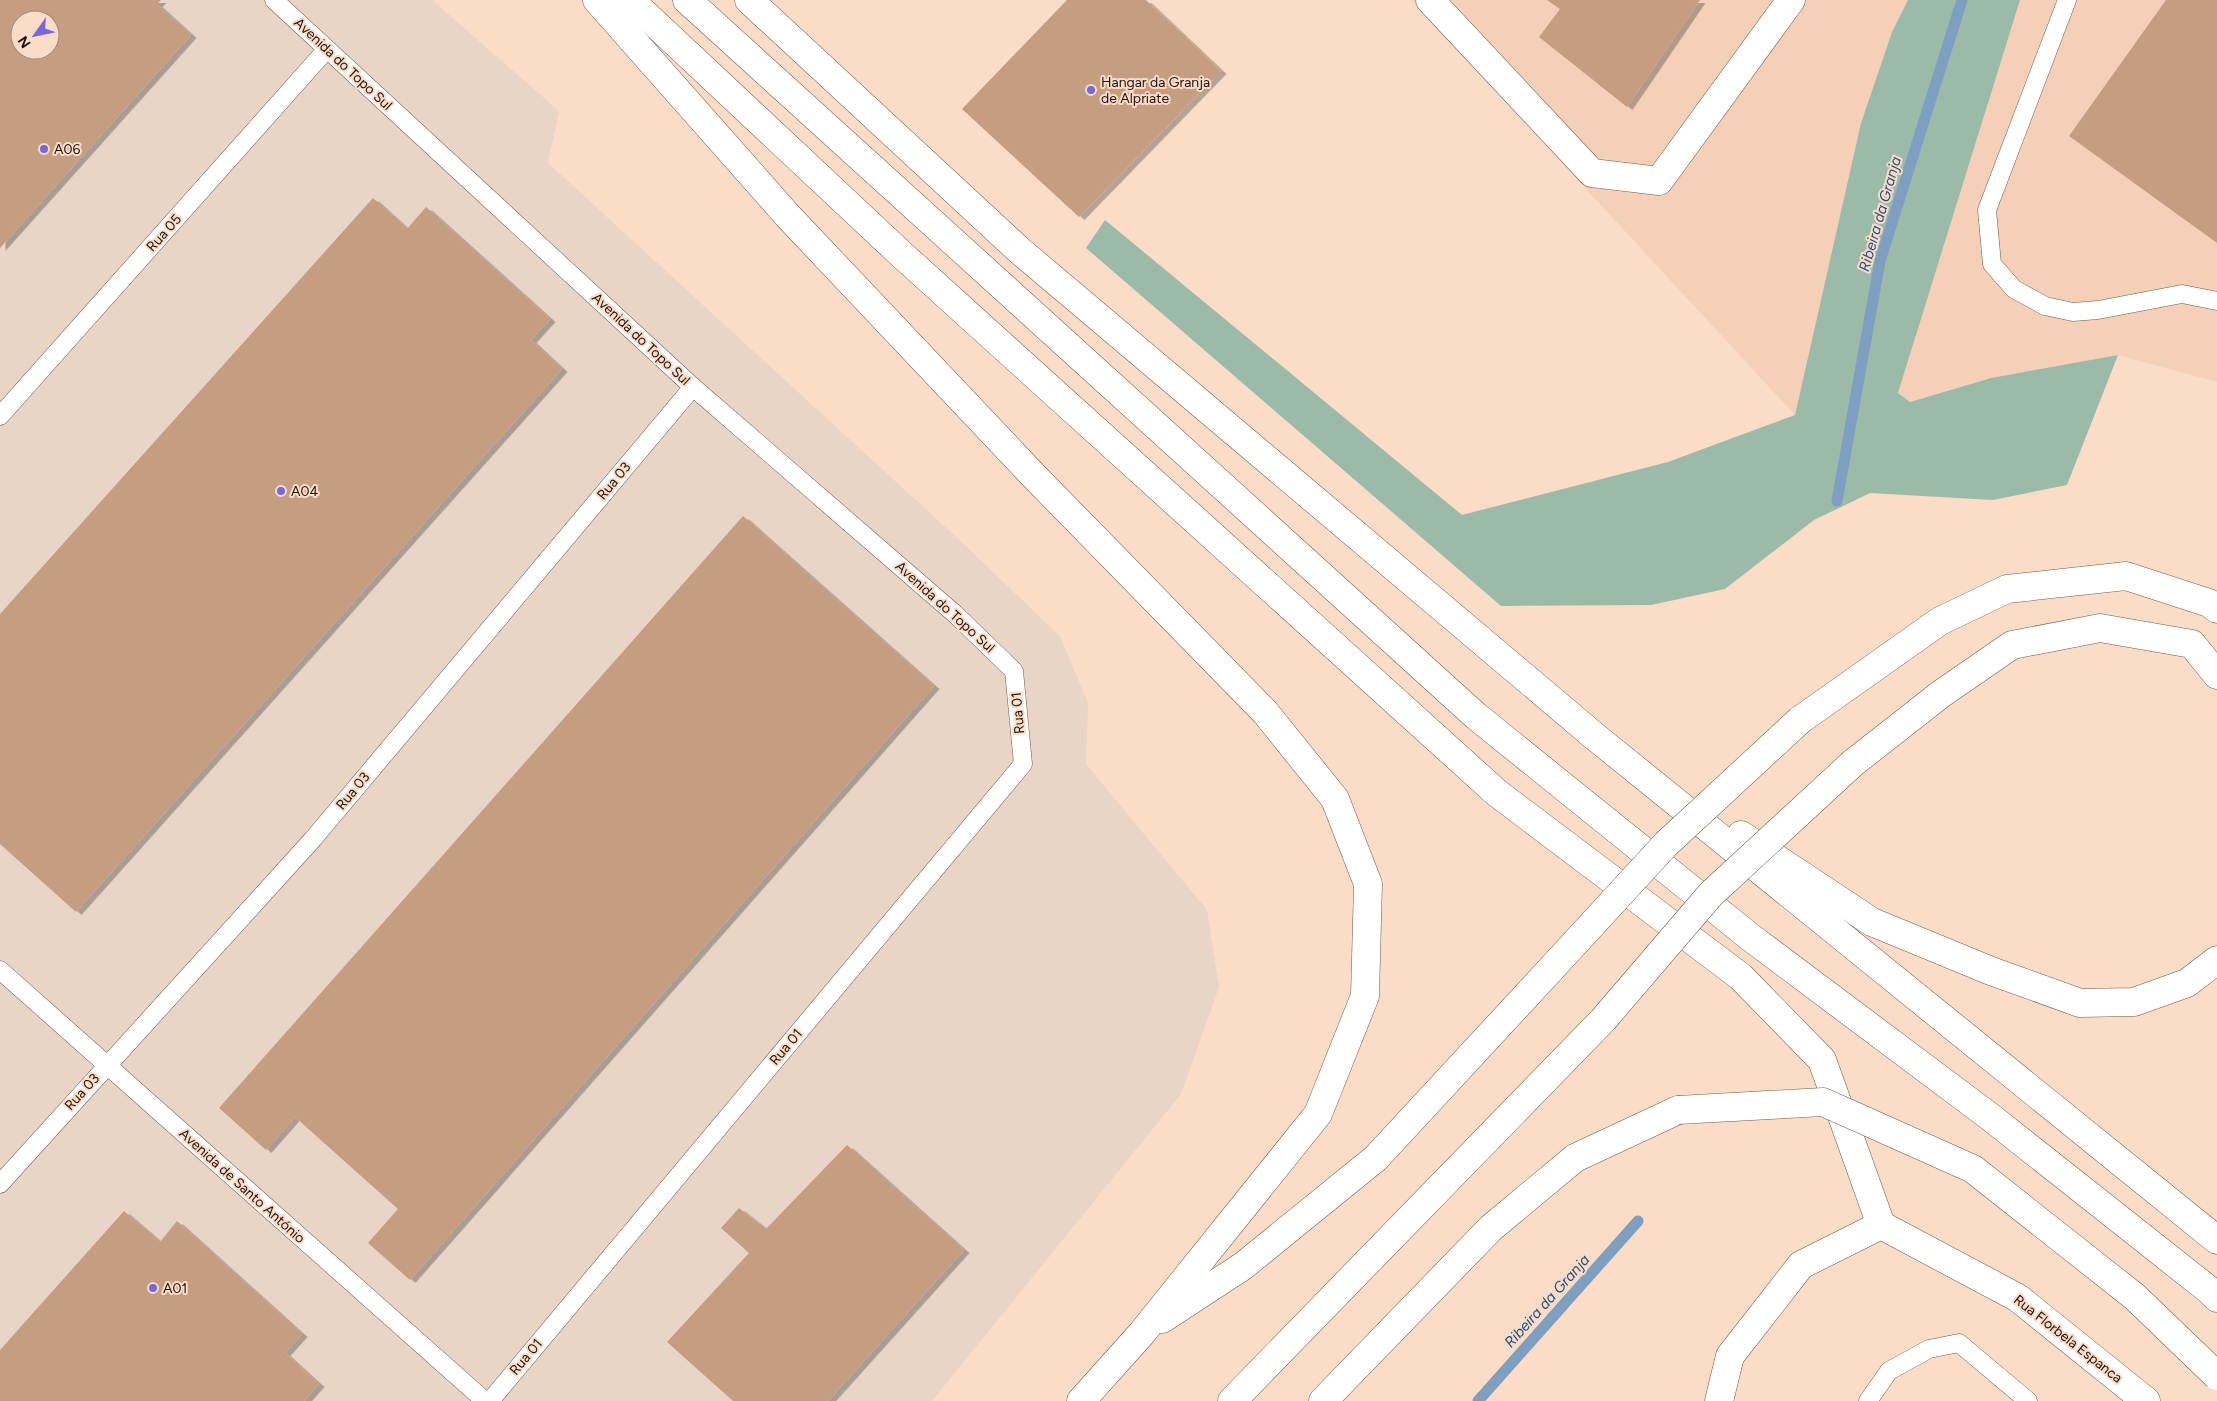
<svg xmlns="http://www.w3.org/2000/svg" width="2217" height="1401" font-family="Figtree,sans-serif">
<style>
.commercial{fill:#e9d5c6;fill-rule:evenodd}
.built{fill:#f5d0b8}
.green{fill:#9bbaa8}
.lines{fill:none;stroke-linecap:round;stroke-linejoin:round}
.stream{stroke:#7f9fc1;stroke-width:11}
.building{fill:#c59d81;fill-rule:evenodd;filter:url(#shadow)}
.service-casing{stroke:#745a48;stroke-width:19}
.minor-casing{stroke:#745a48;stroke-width:29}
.trunk-casing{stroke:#745a48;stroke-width:29}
.service{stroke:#fff;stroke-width:18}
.minor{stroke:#fff;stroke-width:28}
.trunk{stroke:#fff;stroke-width:28}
.trunk-bridge-casing{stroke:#745a48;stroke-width:29;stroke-linecap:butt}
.trunk-bridge{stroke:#fff;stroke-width:28}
.poi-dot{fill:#7567e2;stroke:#fadcc7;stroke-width:2}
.labels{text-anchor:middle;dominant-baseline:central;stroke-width:4;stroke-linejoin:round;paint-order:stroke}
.street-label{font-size:14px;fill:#1f140d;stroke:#fadcc7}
.poi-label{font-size:14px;fill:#1f140d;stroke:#fadcc7;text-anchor:start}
.water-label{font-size:15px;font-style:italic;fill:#22507e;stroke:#fadcc7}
</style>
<defs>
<filter id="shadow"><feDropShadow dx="5.5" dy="3" stdDeviation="0" flood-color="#0004"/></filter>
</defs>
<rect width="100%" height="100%" fill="#fadcc7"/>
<!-- commercial -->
<path class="commercial" d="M0,0h432l127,111 -11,52 407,373 105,100 28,67 -2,61 121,146 12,77 -38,107 -249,307h-932zM20,20h30v30h-30z"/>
<!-- built -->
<g class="built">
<path d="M1411,0h497l-16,32 -31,91 -66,292z"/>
<path d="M2020,0h197v382l-99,-27 -127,23 -82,24 -11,-9z"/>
</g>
<!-- green -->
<path class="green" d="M1908,0h112l-122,393 12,9 81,-24 127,-23 -51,130 -74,15 -123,-7 -56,27 -89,69 -74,16 -150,1 -415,-358 19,-28 357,295 206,-53 127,-47 66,-292 31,-91z"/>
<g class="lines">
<!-- stream -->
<g class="stream">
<path d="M1837,501l43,-240 82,-261"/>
<path d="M1478,1401l160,-180"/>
</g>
</g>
<!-- building -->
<g class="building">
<path d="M0,0h161l-4,4 34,31 -191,213zM20,20h30v30h-30z"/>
<path d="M1067,0h79l75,71 -142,146 -117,-108z"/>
<path d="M1547,0h153l-73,107 -88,-70 21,-28z"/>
<path d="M2166,0h51v243l-148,-107z"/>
<path d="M373,198l34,31 19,-22 124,112 -19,21 31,29 -486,543 -76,-68v-230z"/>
<path d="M743,516l191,170 -524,594 -42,-37 30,-34 -103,-92 -29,33 -47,-42z"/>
<path d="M847,1145l117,105 -136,151h-95l-66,-59 82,-89 -28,-25 18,-20 27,21z"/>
<path d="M124,1211l36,31 17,-21 125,113 -17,19 34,31 -15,17h-304v-51z"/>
</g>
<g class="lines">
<!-- service casing -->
<g class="service-casing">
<g id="service">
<path d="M274,0l419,387 262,227 59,57 9,93 -533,637"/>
<path d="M2067,0l-80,210 5,54 22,25 31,17 28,6 25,-2 84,-16 35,7"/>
<path d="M0,416l327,-367"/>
<path d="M0,970l485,431"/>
<path d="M0,1184l313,-345 380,-452"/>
<path d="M1868,1401l21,-30 40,-22 30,-6 69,58"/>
</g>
</g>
<!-- minor casing -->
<g class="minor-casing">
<g id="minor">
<path d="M1430,0l162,173 67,8 132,-181"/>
<path d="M1719,1401l11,-45 71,-91 80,-40 137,73 128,103"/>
</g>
</g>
<!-- trunk casing -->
<g class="trunk-casing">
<g id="trunk">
<path d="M597,0l190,215 245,259 233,238 70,87 33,85 -3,112 -47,118 -176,219 -61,68"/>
<path d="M630,0l271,254 596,539 244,184 81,83 59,165"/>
<path d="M687,0l789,716 274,221 239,179 220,174 8,8"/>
<path d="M749,0l270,250 574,485 624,505"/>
<path d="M1800,720l140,-99 67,-32 119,-13 83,27 8,6"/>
<path d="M1853,763l88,-69 71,-49 88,-17 92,16 25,31"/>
<path d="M1741,835l131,87 119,49 89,32 54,-1 53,-19 30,-23"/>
<path d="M1162,1319l81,-53 133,-108 175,-189"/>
<path d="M1232,1401l371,-381"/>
<path d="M1323,1401l168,-173 84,-70 103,-48"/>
</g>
</g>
<!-- service -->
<use href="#service" class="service"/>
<!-- minor -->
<use href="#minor" class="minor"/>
<!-- trunk -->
<use href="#trunk" class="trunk"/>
<!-- trunk-bridge casing -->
<g class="trunk-bridge-casing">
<g id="trunk-bridge">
<path d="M1551,969l115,-125 134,-124"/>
<path d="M1603,1020l108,-126 142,-131"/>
<path d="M1678,1110l145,-8 150,67 162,128 82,79"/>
</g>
</g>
<!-- trunk-bridge -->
<use href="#trunk-bridge" class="trunk-bridge"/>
</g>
<!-- markers -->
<g class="poi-dot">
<circle cx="1091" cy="90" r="5"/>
<circle cx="44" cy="149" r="5"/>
<circle cx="281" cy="491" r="5"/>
<circle cx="153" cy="1288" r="5"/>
</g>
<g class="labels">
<!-- street labels -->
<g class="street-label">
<text transform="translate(343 64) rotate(43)">Avenida do Topo Sul</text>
<text transform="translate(164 233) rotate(-48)">Rua 05</text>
<text transform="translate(641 339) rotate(43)">Avenida do Topo Sul</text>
<text transform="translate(614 481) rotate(-50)">Rua 03</text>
<text transform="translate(945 607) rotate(42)">Avenida do Topo Sul</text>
<text transform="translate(1018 713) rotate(-95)">Rua 01</text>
<text transform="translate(353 791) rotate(-50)">Rua 03</text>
<text transform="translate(786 1047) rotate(-50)">Rua 01</text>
<text transform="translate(82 1092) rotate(-48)">Rua 03</text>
<text transform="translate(242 1186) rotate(42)">Avenida de Santo António</text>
<text transform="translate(2068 1339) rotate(38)">Rua Florbela Espanca</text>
<text transform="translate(526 1357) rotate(-50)">Rua 01</text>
</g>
<!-- poi labels -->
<g class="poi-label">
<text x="1101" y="82">Hangar da Granja<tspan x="1101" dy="16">de Alpriate</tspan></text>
<text x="54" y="149">A06</text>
<text x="291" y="491">A04</text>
<text x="163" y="1288">A01</text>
</g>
<!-- water labels -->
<g class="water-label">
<text transform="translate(1880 214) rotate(-74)">Ribeira da Granja</text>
<text transform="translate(1547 1301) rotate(-48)">Ribeira da Granja</text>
</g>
</g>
<!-- north arrow -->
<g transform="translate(35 35) rotate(237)"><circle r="24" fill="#fadcc7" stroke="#a28c7d"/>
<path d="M0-4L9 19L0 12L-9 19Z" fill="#7567e2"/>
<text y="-8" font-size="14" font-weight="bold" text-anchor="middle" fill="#1f140d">N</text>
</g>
</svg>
